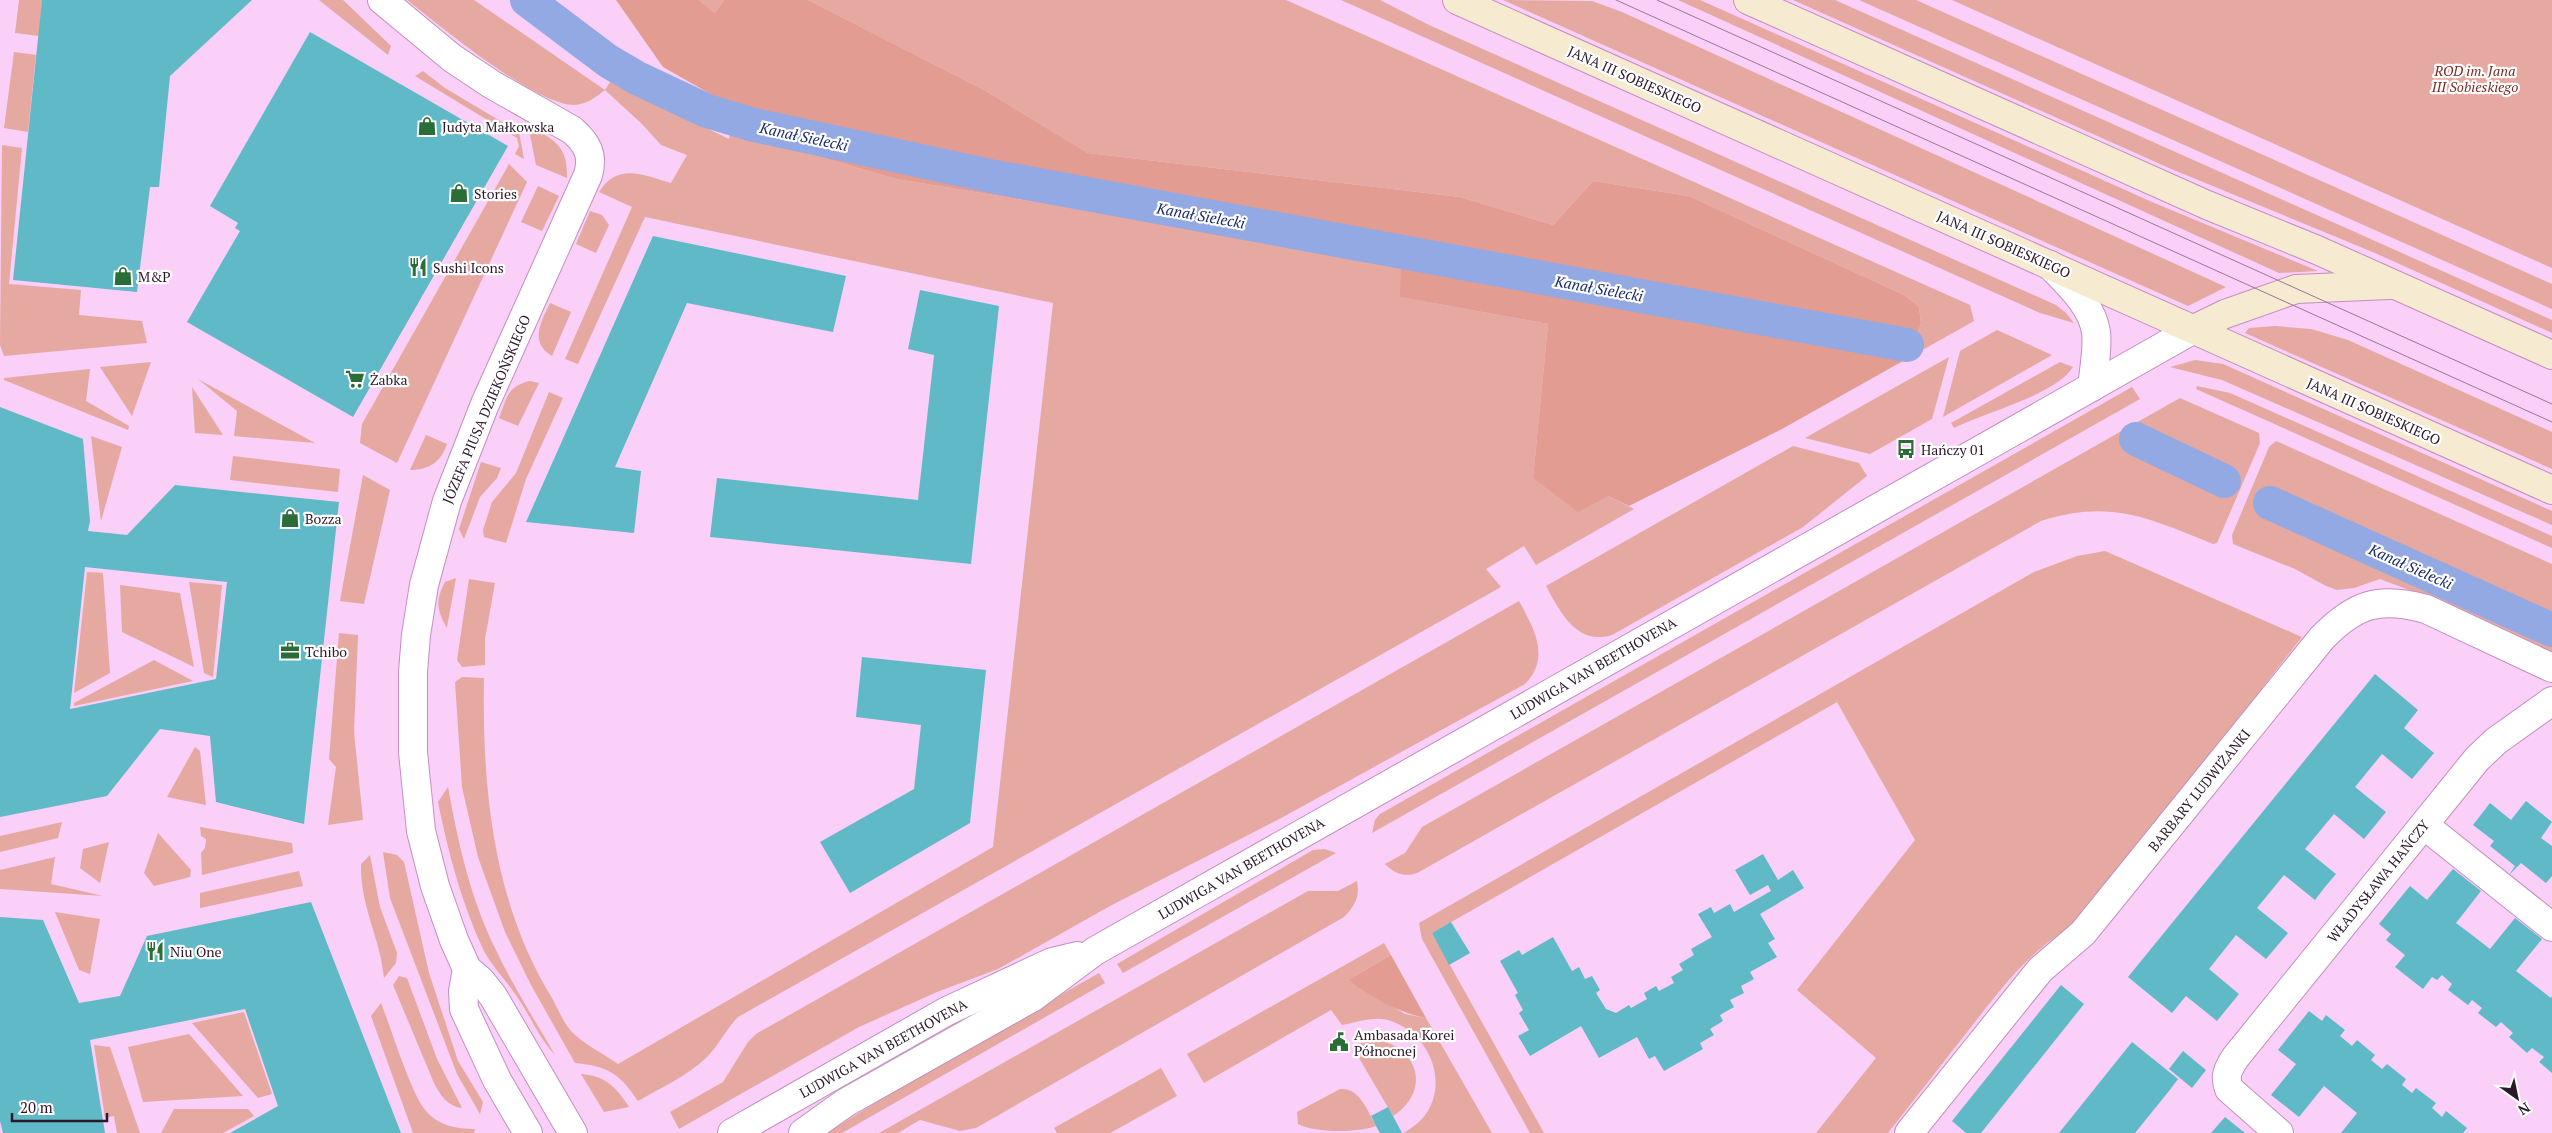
<svg xmlns="http://www.w3.org/2000/svg" width="2552" height="1133" font-family="'PT Serif',serif">
<style>
.green{fill:#e5a9a1}
.forest{fill:#e39c92}
.lines{fill:none;stroke-linecap:round;stroke-linejoin:round}
.canal{stroke:#93a9e3;stroke-width:34}
.building{fill:#60b9c6;fill-rule:evenodd}
.minor-casing{stroke:#c28fc0;stroke-width:30}
.secondary-casing{stroke:#c28fc0;stroke-width:30}
.minor{stroke:#fff;stroke-width:28}
.secondary{stroke:#f6ebd0;stroke-width:28}
.tram{stroke:#987896;stroke-width:1}
.labels{text-anchor:middle;dominant-baseline:central;stroke-width:4.5;stroke-linejoin:round;paint-order:stroke}
.park-label{font-size:14px;font-style:italic;fill:#7e2b24;stroke:#fff}
.street-label{font-size:14px;fill:#2c182b;stroke:#fff}
.poi-label{font-size:14px;fill:#2c182b;stroke:#fff;text-anchor:start}
.water-label{font-size:15px;font-style:italic;fill:#1a2c6e;stroke:#fff}
</style>
<rect width="100%" height="100%" fill="#facff8"/>
<!-- green -->
<g class="green">
<path d="M19,0h23l-3,36 -24,-3z"/>
<path d="M319,0h24l48,46 -3,9z"/>
<path d="M407,0h67l131,90 5,-8 119,57 1,-8 166,48 505,83v35l147,27 -15,154 75,18 26,13 -98,56 -12,-19 -38,23 15,18 -763,430c-12,12 -19,28 -31,40 -19,19 -47,31 -69,44 -18,-27 -30,-35 -63,-38l-44,-78 -26,-53 -27,-75 -16,-70 -7,-105 7,-5 22,1c-2,110 9,225 68,320 6,11 11,24 19,33 12,13 33,23 47,33l375,-217 60,-544 -408,-86 -67,147 -13,-5 67,-152 -33,-15c19,-30 44,-17 72,-9l16,-28 -26,-10 -19,-21 -37,-34c-9,7 -18,14 -30,15 -39,1 -136,-80 -168,-105z"/>
<path d="M699,0h25l-9,13z"/>
<path d="M808,0h478l684,305 4,16 -64,36 11,-34 -2,-16 -15,-12 -215,-99 -96,-15 -40,44 -93,-28 -372,-44 -102,-62z"/>
<path d="M1341,0h39l49,25 627,280 10,8 8,10 -34,-10z"/>
<path d="M1503,0l89,1 30,11 604,275 -38,19z"/>
<path d="M1678,0h22l452,202 166,69 -39,2z"/>
<path d="M1793,0h42l717,320v13l-177,-80 -206,-85z"/>
<path d="M1859,0h57l636,284v25z"/>
<path d="M1952,0h600v268z"/>
<path d="M14,52l22,3 -8,77 -24,-4z"/>
<path d="M423,71l22,17 74,44 5,27 -9,-5 4,-8 -2,-8 -102,-62z"/>
<path d="M528,125c26,15 40,20 39,53l-31,-13z"/>
<path d="M2,145l20,3 -13,136 72,6 -2,25 63,6 5,22 -143,13 -4,-11z"/>
<path d="M509,164l18,18 -130,281 -37,-20 2,-19z"/>
<path d="M538,186l21,10 -17,35 -21,-9z"/>
<path d="M590,211l12,4 7,10 -13,28 -20,-9z"/>
<path d="M550,303l21,9 -19,44c-23,-14 -11,-34 -2,-53z"/>
<path d="M2275,326l36,3 37,11 204,92v37l-307,-136 4,-5z"/>
<path d="M1997,330l55,25 -109,62 17,-66z"/>
<path d="M1949,357l-17,62 -62,35 -65,-16z"/>
<path d="M2195,360l28,4 329,147v14l-330,-145 -52,-13z"/>
<path d="M151,362l-19,54 -32,-49z"/>
<path d="M2060,362l13,5c-16,27 -89,46 -119,61l-3,-5z"/>
<path d="M90,369l-4,32 43,25 -1,4 -124,-50v-2z"/>
<path d="M198,379l117,64 -81,-7 3,-25z"/>
<path d="M530,381l9,2 -21,43 -19,-8c8,-20 8,-32 31,-37z"/>
<path d="M2197,386l33,7 322,143v12l-356,-159z"/>
<path d="M192,387l31,48 -28,-2z"/>
<path d="M2132,387l8,12 -768,434 3,-13 5,-6z"/>
<path d="M549,392l14,6 -37,81 -20,64 -22,-6 -1,-7 9,-28 24,-29z"/>
<path d="M2180,398l79,35 1,10 -43,100 -4,1c-65,-26 -102,-45 -172,-23l-622,351c-14,6 -24,2 -34,-8l20,-11 17,-26z"/>
<path d="M426,435l21,9c-6,18 -18,26 -37,26z"/>
<path d="M91,436l31,11 -21,74z"/>
<path d="M2276,441l276,123v90l-122,-56 -50,-19 -26,9 -17,2 -11,-4 -31,-17 -62,-25 -1,-9 37,-88z"/>
<path d="M1793,446l66,17 8,13 -64,51 -191,108c-36,11 -52,-24 -66,-49z"/>
<path d="M233,456l107,13 -2,23 -108,-12z"/>
<path d="M481,462l20,6 -4,10 -17,19 -16,42 -5,-10z"/>
<path d="M363,475l27,15 -26,114 -24,-3z"/>
<path d="M2105,551l197,86 -222,285c-50,25 -82,71 -116,114 -26,33 -51,65 -76,97h-72l60,-75 -79,-68 118,-150 -78,-138 -405,231 112,200h-14l-108,-194 -3,-16 615,-351 43,-16z"/>
<path d="M87,572l16,1 7,100 -36,20z"/>
<path d="M456,578l-9,49v1c-10,-18 -12,-27 -2,-46z"/>
<path d="M469,579l26,4 -10,56v26l-23,2 -5,-7z"/>
<path d="M189,582l33,3 -9,92 -9,-4z"/>
<path d="M120,585l60,8 14,74 -72,-35z"/>
<path d="M1519,601c15,28 32,56 6,83l-242,133 -173,89 -112,63 -61,23 -78,35 -180,102 -9,-17 53,-30 25,-40 8,-8z"/>
<path d="M339,633l19,2 -4,97 9,88 -35,5 8,-58 -7,-8z"/>
<path d="M154,660l39,21 -119,25v-3z"/>
<path d="M195,747l5,4 6,54 -39,-8z"/>
<path d="M448,787c10,55 22,110 47,161 17,37 40,72 60,107 -16,-17 -24,-38 -37,-57 -10,-16 -25,-30 -34,-47 -22,-46 -36,-99 -46,-149z"/>
<path d="M62,822l-4,16 -58,14v-16z"/>
<path d="M200,827l92,16 1,10 -91,22 -1,-22 4,-5 1,-9 -5,-3z"/>
<path d="M158,833l33,37 -1,7 -36,9 -10,-13z"/>
<path d="M109,842l-9,41 -20,-15 3,-19z"/>
<path d="M1325,849l11,4 -213,120 -6,-9 196,-114z"/>
<path d="M383,852l14,3 7,7 25,111 29,88 25,41 -3,12 -23,-40 -67,-176z"/>
<path d="M370,855l10,52 17,46 -1,10 -12,15c-4,-41 -24,-72 -23,-114z"/>
<path d="M55,857l-4,27 52,12 -103,-7v-19z"/>
<path d="M299,871l4,15 -103,22v-15z"/>
<path d="M1357,881c3,16 -2,25 -13,36l-368,211 -16,3 -40,-11 -22,13h-19l429,-242h30z"/>
<path d="M55,912l45,7 -10,55 -11,-4z"/>
<path d="M1384,943l7,12 -43,25 57,34 21,4 66,115h-88c6,-4 13,-9 18,-14 30,-35 7,-87 -34,-99 -15,-4 -31,2 -46,5l-11,-15 -127,73 -17,-29z"/>
<path d="M1099,973l6,10 -263,150h-15l94,-59z"/>
<path d="M399,976l8,2 30,81 25,49c-15,-2 -21,-12 -28,-25l-41,-98z"/>
<path d="M381,1003c10,25 30,91 45,108 13,15 31,18 49,18l-1,4h-61l-42,-117z"/>
<path d="M244,1012l28,82 -14,4 -66,-75z"/>
<path d="M189,1034l54,62 -100,6 -15,-55z"/>
<path d="M1375,1039c43,8 57,51 18,77l-41,-70z"/>
<path d="M94,1045l16,2 30,86h-23l-3,-17 -9,2z"/>
<path d="M1161,1068l16,28 -67,37h-53l-3,-5z"/>
<path d="M581,1074c25,2 35,13 48,33l-25,5z"/>
<path d="M1340,1089c20,-2 28,23 36,37 -19,7 -62,7 -78,-2l-1,-12z"/>
<path d="M174,1109h74l6,7 -31,17h-62z"/>
</g>
<!-- forest -->
<g class="forest">
<path d="M616,0h83l16,13 9,-13h84l178,91 102,62 372,44 93,28 40,-44 96,15 215,99 15,12 2,16 -11,34 -128,72 -153,77 -21,-10 -30,16 -45,-34 15,-154 -148,-27 1,-35 -505,-83 -166,-48 -9,-31 -58,-33z"/>
<path d="M1391,955l35,63c-30,-6 -53,-20 -78,-38z"/>
</g>
<g class="lines">
<!-- canal -->
<g class="canal">
<path d="M527,0l81,61 29,17 70,33 47,14 241,52 912,168"/>
<path d="M2136,439l88,42"/>
<path d="M2270,503l282,127"/>
</g>
</g>
<!-- building -->
<g class="building">
<path d="M42,0h210l-82,76 -11,111h-9l-13,105 -124,-12z"/>
<path d="M310,32l198,114 -155,271 -166,-95 53,-91 -5,-3 3,-5 -28,-17z"/>
<path d="M653,236l193,40 -13,56 -146,-29 -72,164 26,4 -7,62 -108,-11z"/>
<path d="M920,290l79,16 -28,258 -261,-27 7,-59 201,22 16,-145 -26,-6z"/>
<path d="M0,407l83,32 7,82 -2,10 39,4 48,-50 164,17 -35,322 -88,-22 -6,-66 -50,-7 -53,67 -107,21zM85,567l142,15 -11,97 -146,30z"/>
<path d="M862,657l124,13 -16,153 -120,70 -30,-51 94,-53 7,-64 -65,-8z"/>
<path d="M2375,674l43,36 -14,18 30,25 -22,26 -30,-25 -27,33 31,25 -22,27 -30,-25 -29,35 31,25 -11,13 -10,13 -31,-25 -27,33 31,25 -22,26 -30,-24 -27,34 30,25 -22,27 -31,-25 -14,17 -44,-36z"/>
<path d="M2526,801l26,21 -11,16 11,8v30l-6,7 -25,-20 -12,12 6,-9 -25,-20 4,-5 -21,-16 17,-22 21,17z"/>
<path d="M1763,854l15,26 15,-10 11,18 -44,26 15,25 -7,4 9,14 -27,15 4,7 -13,7 3,7 -14,7 4,7 -14,8 3,6 -13,8 4,6 -14,8 3,6 -39,22 -9,-15 -6,3 -12,-22 -38,21 -18,-32 -51,30 -12,-20 11,-6 -10,-17 4,-3 -8,-15 3,-2 -18,-32 19,-11 3,5 31,-18 19,34 7,-4 6,12 7,-3 8,14 -4,3 10,16 10,4 13,-8 2,3 16,-9 -3,-6 12,-7 3,5 15,-8 -3,-6 12,-7 -4,-6 15,-9 -3,-6 21,-12 -14,-23 13,-7 3,6 16,-9 4,8 37,-21 -3,-6 -18,10 -15,-25z"/>
<path d="M2453,869l28,22 -25,32 16,12 18,14 25,-31 27,21 -26,32 35,27 1,-2v77l-13,-11 5,-5 -12,-9 -5,5 -18,-16 4,-4 -12,-11 -5,5 -18,-14 4,-5 -10,-8 -4,5 -20,-15 4,-6 -10,-9 -5,5 -5,-3 -9,12 -28,-22 10,-12 -19,-15 5,-6 -12,-10 31,-38 17,14z"/>
<path d="M311,902l90,231h-171l48,-27 -33,-97 -155,31 15,93h-102l-3,-12v-204l43,3 36,83 41,-7 27,-60z"/>
<path d="M1451,922l19,31 -21,12 -17,-32z"/>
<path d="M2061,985l23,19 -103,129h-15l-14,-12z"/>
<path d="M2309,1011l13,10 4,-6 19,15 -5,6 12,10 5,-6 18,15 -4,5 11,9 5,-5 19,15 -4,6 10,8 4,-5 20,15 -4,5 10,9 4,-6 21,17 -4,5h-122l16,-20 -33,-27 -25,31 -28,-22 25,-31 -18,-14z"/>
<path d="M2132,1042l46,37 -9,12 -34,42h-76z"/>
<path d="M2183,1051l23,19 -14,18 -23,-19z"/>
<path d="M1388,1107l5,9 9,17h-22l-4,-7 -5,-10z"/>
<path d="M2225,1117l20,16h-34z"/>
</g>
<g class="lines">
<!-- minor casing -->
<g class="minor-casing">
<g id="minor">
<path d="M382,0l70,58 39,26 81,46c15,13 22,25 16,45l-103,229 -38,97 -23,84 -8,50 -3,37v80l8,79 14,55 19,54 13,29 14,12 12,15 80,137"/>
<path d="M2050,265c18,19 42,40 46,67 2,17 -2,37 -4,55"/>
<path d="M2424,825l128,102"/>
<path d="M467,969l-4,22 1,18 33,71 31,53"/>
<path d="M732,1133l215,-122 105,-49 25,-6"/>
<path d="M803,1133l42,-30 188,-106 62,-46 1099,-622"/>
<path d="M1909,1133l131,-163 43,-37 239,-295c33,-34 57,-42 104,-29l126,59"/>
<path d="M2279,1133l-50,-44c-5,-13 -1,-20 6,-31l242,-299 19,-18 56,-40"/>
</g>
</g>
<!-- secondary casing -->
<g class="secondary-casing">
<g id="secondary">
<path d="M1457,0l1095,490"/>
<path d="M1748,0l459,205 110,45 235,105"/>
<path d="M2194,329l31,-15 71,-25 93,-4"/>
</g>
</g>
<!-- minor -->
<use href="#minor" class="minor"/>
<!-- secondary -->
<use href="#secondary" class="secondary"/>
<!-- tram -->
<g class="tram">
<path d="M1616,0l936,422"/>
<path d="M1657,0l895,404"/>
</g>
</g>
<!-- icons -->
<defs>
<g id="shop-bare" transform="scale(1.5)"><path d="M-5-2.5h2.3a2.7 3.5 0 0 1 5.4 0H5L5.5 6h-11ZM-1.5-2.5h3a1.5 2.3 0 0 0-3 0Z" fill="#2a6d37" stroke="#fff" stroke-width="2.5" paint-order="stroke"/></g>
<g id="restaurant-bare" transform="scale(1.5)"><path d="M-5-6h1v4h1v-4h1v4h1v-4h1v5L-1.5 .5V6h-2V.5L-5-1ZM5-6V6H3V1.5H1.5Q1.5-4 5-6Z" fill="#2a6d37" stroke="#fff" stroke-width="2.5" paint-order="stroke"/></g>
<g id="supermarket-bare" transform="scale(1.5)"><path d="M-6-5.5h2.5l.6 2H6L4.5 2H-2.5L-4.4-4H-6ZM-1.5 3.2a1.3 1.3 0 1 0 .1 0ZM3 3.2a1.3 1.3 0 1 0 .1 0Z" fill="#2a6d37" stroke="#fff" stroke-width="2.5" paint-order="stroke"/></g>
<g id="bus-bare" transform="scale(1.5)"><path d="M-5-6H5V4H4V6H2V4H-2V6H-4V4H-5ZM-3.5-4V0h7V-4ZM-3.5 1.2v1.5H-2V1.2ZM2 1.2v1.5H3.5V1.2Z" fill="#2a6d37" stroke="#fff" stroke-width="2.5" paint-order="stroke"/></g>
<g id="office-bare" transform="scale(1.5)"><path d="M-6-3h4V-5.5h4V-3h4V5H-6ZM-1-4.5V-3h2v-1.5ZM-6 0V1H6V0Z" fill="#2a6d37" stroke="#fff" stroke-width="2.5" paint-order="stroke"/></g>
<g id="civic-bare" transform="scale(1.5)"><path d="M-.6-6.5H3V-4.5H.6V-3L4-1V1h2V6H-6V1h2V-1L-.6-3ZM-1.2 2.5V6h2.4V2.5Z" fill="#2a6d37" stroke="#fff" stroke-width="2.5" paint-order="stroke"/></g>
</defs>
<g fill-rule="evenodd">
<use href="#shop-bare" x="427" y="126"/>
<use href="#shop-bare" x="459" y="193"/>
<use href="#restaurant-bare" x="418" y="267"/>
<use href="#shop-bare" x="123" y="276"/>
<use href="#supermarket-bare" x="355" y="379"/>
<use href="#bus-bare" x="1906" y="449"/>
<use href="#shop-bare" x="290" y="518"/>
<use href="#office-bare" x="290" y="651"/>
<use href="#restaurant-bare" x="155" y="951"/>
<use href="#civic-bare" x="1339" y="1042"/>
</g>
<g class="labels">
<!-- park labels -->
<g class="park-label">
<text x="2475" y="70">ROD im. Jana<tspan x="2475" dy="16">III Sobieskiego</tspan></text>
</g>
<!-- street labels -->
<g class="street-label">
<text transform="translate(1635 79) rotate(24)">JANA III SOBIESKIEGO</text>
<text transform="translate(2004 244) rotate(24)">JANA III SOBIESKIEGO</text>
<text transform="translate(486 409) rotate(-67)">JÓZEFA PIUSA DZIEKOŃSKIEGO</text>
<text transform="translate(2374 411) rotate(24)">JANA III SOBIESKIEGO</text>
<text transform="translate(1593 668) rotate(-30)">LUDWIGA VAN BEETHOVENA</text>
<text transform="translate(2199 790) rotate(-51)">BARBARY LUDWIŻANKI</text>
<text transform="translate(1241 868) rotate(-30)">LUDWIGA VAN BEETHOVENA</text>
<text transform="translate(2378 881) rotate(-51)">WŁADYSŁAWA HAŃCZY</text>
<text transform="translate(883 1048) rotate(-29)">LUDWIGA VAN BEETHOVENA</text>
</g>
<!-- poi labels -->
<g class="poi-label">
<text x="442" y="126">Judyta Małkowska</text>
<text x="474" y="193">Stories</text>
<text x="433" y="267">Sushi Icons</text>
<text x="138" y="276">M&amp;P</text>
<text x="370" y="379">Żabka</text>
<text x="1921" y="449">Hańczy 01</text>
<text x="305" y="518">Bozza</text>
<text x="305" y="651">Tchibo</text>
<text x="170" y="951">Niu One</text>
<text x="1354" y="1034">Ambasada Korei<tspan x="1354" dy="16">Północnej</tspan></text>
</g>
<!-- water labels -->
<g class="water-label">
<text transform="translate(804 136) rotate(12)">Kanał Sielecki</text>
<text transform="translate(1201 215) rotate(10)">Kanał Sielecki</text>
<text transform="translate(1599 288) rotate(10)">Kanał Sielecki</text>
<text transform="translate(2411 566) rotate(24)">Kanał Sielecki</text>
</g>
</g>
<!-- north arrow -->
<g transform="translate(2517 1098) rotate(147)" stroke="#ffffff" stroke-width="4" paint-order="stroke">
<path d="M0-4L9 19L0 12L-9 19Z" fill="#2c182b"/>
<text y="-8" font-size="14" font-weight="bold" text-anchor="middle" fill="#2c182b">N</text>
</g>
<!-- scale -->
<path d="M12 1113v8h95v-8" fill="none" stroke="#2c182b" stroke-width="2.5"/>
<text x="20" y="1113" font-size="15" fill="#2c182b" stroke="#ffffff" stroke-width="4" paint-order="stroke">20 m</text>
</svg>
